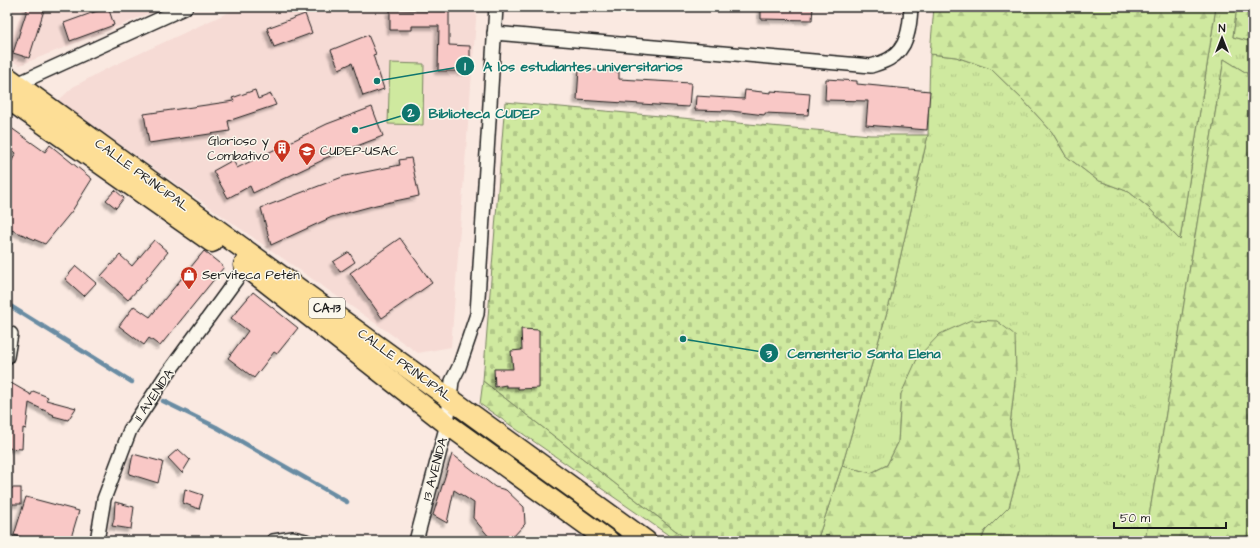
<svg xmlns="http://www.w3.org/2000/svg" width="1260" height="548" font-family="'Architects Daughter',sans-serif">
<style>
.built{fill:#f6dbd5}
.grass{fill:url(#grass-tufts);stroke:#76825e}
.forest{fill:url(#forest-firs);stroke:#76825e}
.cemetery{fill:url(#cemetery-stones);stroke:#76825e}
.park{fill:#cfe99f;stroke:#76825e}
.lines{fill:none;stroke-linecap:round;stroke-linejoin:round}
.stream{stroke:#698ca3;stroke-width:4.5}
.building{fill:#f9c8c6;stroke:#1c1c1c;filter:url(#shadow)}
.minor-casing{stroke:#1c1c1c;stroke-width:16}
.primary-casing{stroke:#1c1c1c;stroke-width:23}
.minor{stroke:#fbf7ec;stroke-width:13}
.primary{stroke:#fdde96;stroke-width:20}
.labels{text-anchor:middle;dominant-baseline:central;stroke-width:3;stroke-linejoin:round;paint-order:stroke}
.shield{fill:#fbf7ec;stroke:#5f5e5a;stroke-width:1}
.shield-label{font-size:12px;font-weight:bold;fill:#1c1c1c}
.poi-label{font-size:13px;fill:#1c1c1c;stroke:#fbf7ec;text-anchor:start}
.street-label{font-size:13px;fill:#1c1c1c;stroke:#fbf7ec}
.leader{fill:none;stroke:#0f766e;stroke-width:1.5}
.callout-dot{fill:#0f766e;stroke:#fbf7ec;stroke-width:1.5}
.mark-label{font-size:12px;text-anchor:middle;font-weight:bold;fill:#fff}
.callout-label{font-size:14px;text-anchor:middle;font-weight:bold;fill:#0f766e;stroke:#fbf7ec;stroke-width:3;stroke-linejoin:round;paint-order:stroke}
</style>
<defs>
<pattern id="grass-tufts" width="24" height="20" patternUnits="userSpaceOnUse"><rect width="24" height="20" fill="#cfe99f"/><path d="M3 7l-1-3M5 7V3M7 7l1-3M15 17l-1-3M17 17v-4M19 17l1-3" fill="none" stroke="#b1c788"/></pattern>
<pattern id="forest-firs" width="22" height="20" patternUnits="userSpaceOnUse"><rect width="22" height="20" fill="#cfe99f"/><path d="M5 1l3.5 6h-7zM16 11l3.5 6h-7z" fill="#b1c788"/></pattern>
<pattern id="cemetery-stones" width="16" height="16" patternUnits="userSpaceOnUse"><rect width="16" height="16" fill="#cfe99f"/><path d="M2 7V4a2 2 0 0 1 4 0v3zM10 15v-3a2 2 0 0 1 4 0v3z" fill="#b1c788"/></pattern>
<filter id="shadow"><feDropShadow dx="-3.5" dy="3.5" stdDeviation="1" flood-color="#0004"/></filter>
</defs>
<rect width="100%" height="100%" fill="#fae9e1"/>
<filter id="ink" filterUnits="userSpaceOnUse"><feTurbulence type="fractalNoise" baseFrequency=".025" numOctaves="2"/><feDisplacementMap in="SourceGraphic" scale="8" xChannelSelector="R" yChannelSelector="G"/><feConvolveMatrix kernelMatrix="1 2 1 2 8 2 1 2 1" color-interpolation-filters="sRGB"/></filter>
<g filter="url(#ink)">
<!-- built -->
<g class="built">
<path d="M23,7h140l-39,17 -104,41 -13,-6v-6z"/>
<path d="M240,7h237l-26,340 -33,6 -360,-252 15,-14 31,-17z"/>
</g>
<!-- grass -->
<path class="grass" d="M1216,7h21l-4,30 20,5v35l-29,-18 -79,482h-164l4,-10 24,-24 10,-37 -9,-45 6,-53 -115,22 -3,49 -11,22 -16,8 -29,-7 49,-168 37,-163 2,-81 26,3 35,12 32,31 29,32 14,24 31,24 32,12 20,16 31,32z"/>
<!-- forest -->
<g class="forest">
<path d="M934,7h282l-36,233 -31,-32 -20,-16 -32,-12 -31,-24 -14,-24 -29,-32 -32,-31 -35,-12 -26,-3z"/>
<path d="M1237,7h16v35l-20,-5z"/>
<path d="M1224,59l29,18v464h-108z"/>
<path d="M971,320l26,1 18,14 1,37 -6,53 9,45 -10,37 -24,24 -4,10h-164l25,-75 29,7 16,-8 11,-22 3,-49 17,-37 22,-23z"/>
<path d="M483,381l206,160h-12l-197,-137z"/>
</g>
<!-- cemetery -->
<path class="cemetery" d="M505,102l365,33h58l-37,163 -49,168 -25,75h-128l-206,-160z"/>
<!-- park -->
<path class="park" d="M390,63l34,1 -1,61 -35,-1z"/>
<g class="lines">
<!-- stream -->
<g class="stream">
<path d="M7,304l125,78"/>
<path d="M163,401l53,26 131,75"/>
</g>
</g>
<!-- building -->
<g class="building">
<path d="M28,7h17l-16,51 -16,-5z"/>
<path d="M108,7l6,18 -44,16 -6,-18z"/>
<path d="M761,7h52l-1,13 -51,-1z"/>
<path d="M390,10l59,1v34l21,1v25h-32l1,-45h-27v4h-22z"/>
<path d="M305,14l7,19 -38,14 -7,-19z"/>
<path d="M368,35l8,19 -3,1 11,34 -21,7 -11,-33 -13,6 -8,-19z"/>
<path d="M579,69l40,3v7l72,4 -2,24 -112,-7z"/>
<path d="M826,79l31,2v3l73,7 -3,39 -61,-5 2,-24 -43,-1z"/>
<path d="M255,90l3,9 13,-5 5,11 -48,16 2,10 -81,12 -5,-29 90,-13 -2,-3z"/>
<path d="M745,90l26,3v-2l39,3 -2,21 -43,-2v2l-34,-4 -36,-1 1,-14 48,3z"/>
<path d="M372,107l11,29 -60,23v1l-70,33 -3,-7 -22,12 -15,-27 20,-11 4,8 90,-44z"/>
<path d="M7,125l38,27 5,-7 42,34 -20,32 -27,33 -38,-16v-58l9,-17 -9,-8z"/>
<path d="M411,158l8,38 -43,9 -44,12 -61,28 -10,-37 84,-32 55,-11 -1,-5z"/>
<path d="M115,190l9,8 -8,10 -10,-8z"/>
<path d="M400,238l32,45 -50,35 -32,-45z"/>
<path d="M154,240l14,12 -22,27h1l-19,21 -27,-24 19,-21 12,11z"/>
<path d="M204,251l20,16 -64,79 -11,-8 -5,7 -25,-19 15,-20 16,11z"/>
<path d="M349,252l6,10 -15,10 -7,-10z"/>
<path d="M76,266l20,17 -12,13 -19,-17z"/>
<path d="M253,292l45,36 -21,26 -3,-2 -20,26 -26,-20 20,-27 -17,-13z"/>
<path d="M521,329l18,1v58l-21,1v-2h-12v-2l-11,2 -1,-18h19l-2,-18 11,-1z"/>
<path d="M11,383l19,11v1h1l2,-4 15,6 -2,3 30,8 -8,12 -15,-4 1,-1 -25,-12 -3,26 -3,-1 -1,21 -15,-1z"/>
<path d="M178,449l12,11 -8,13 -14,-15z"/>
<path d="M133,454l30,8 -5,21 -29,-9z"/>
<path d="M452,454l43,33 11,3 18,17 1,17 -14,15h-20l-18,-21 1,-15 -20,-13 -7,33 -14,-8z"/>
<rect x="7" y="488" width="14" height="16"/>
<path d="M185,489l18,6 -4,14 -16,-6z"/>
<path d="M26,497l53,14 -9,30h-36l-20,-6z"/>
<path d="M115,502l19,5 -3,22 -19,-3 2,-7z"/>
</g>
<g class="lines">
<!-- minor casing -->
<g class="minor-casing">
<g id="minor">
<path d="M494,33l377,33c6,-2 13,-4 18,-7 19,-10 21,-33 22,-52"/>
<path d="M17,84l169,-77"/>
<path d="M7,357l4,-23"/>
<path d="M97,541l7,-42 26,-69 35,-53 81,-111"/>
<path d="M273,541l20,-3 13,3"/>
<path d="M416,541l31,-117 5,-43 7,-14 18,-53 19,-307"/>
</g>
</g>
<!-- primary casing -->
<g class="primary-casing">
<g id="primary">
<path d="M7,77l639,464"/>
<path d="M7,98l205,144"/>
<path d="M244,265l203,159 162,117"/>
</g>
</g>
<!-- minor -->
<use href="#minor" class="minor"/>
<!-- primary -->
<use href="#primary" class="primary"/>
</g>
</g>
<!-- icons -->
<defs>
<g id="building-pin" transform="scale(0.9)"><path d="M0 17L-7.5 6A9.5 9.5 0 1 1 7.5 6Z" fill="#c8321e" stroke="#fbf7ec"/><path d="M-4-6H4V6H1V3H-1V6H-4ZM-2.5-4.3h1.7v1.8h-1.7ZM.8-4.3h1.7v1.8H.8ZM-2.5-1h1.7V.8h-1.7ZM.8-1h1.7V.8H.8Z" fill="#fff"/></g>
<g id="university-pin" transform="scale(0.9)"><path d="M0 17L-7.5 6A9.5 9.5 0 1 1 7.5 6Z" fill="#c8321e" stroke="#fbf7ec"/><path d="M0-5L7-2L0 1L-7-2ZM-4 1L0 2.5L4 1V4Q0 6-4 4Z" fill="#fff"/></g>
<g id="shop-pin" transform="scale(0.9)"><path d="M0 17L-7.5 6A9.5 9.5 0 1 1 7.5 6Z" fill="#c8321e" stroke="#fbf7ec"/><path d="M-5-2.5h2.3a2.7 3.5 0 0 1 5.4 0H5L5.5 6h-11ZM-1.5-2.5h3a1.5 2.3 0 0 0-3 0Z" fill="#fff"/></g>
</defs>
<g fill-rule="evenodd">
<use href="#building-pin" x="282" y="148"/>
<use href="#university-pin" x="307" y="151"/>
<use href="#shop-pin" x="189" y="275"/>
</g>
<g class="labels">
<!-- shield labels -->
<rect class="shield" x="309" y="298" width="36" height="20" rx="3"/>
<g class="shield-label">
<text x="327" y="308">CA-13</text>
</g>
<!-- poi labels -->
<g class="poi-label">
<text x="269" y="141" text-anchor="end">Glorioso y<tspan x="269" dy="15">Combativo</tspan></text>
<text x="320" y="151">CUDEP-USAC</text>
<text x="202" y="275">Serviteca Petén</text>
</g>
<!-- street labels -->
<g class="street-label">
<text transform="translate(142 175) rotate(36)">CALLE PRINCIPAL</text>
<text transform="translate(405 365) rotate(36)">CALLE PRINCIPAL</text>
<text transform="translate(154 395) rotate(-56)">11 AVENIDA</text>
<text transform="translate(435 469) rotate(-75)">13 AVENIDA</text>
</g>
</g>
<!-- callouts -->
<path class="leader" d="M377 81L465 66M355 130L411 113M683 339L769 353"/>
<g class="callout-dot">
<circle cx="377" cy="81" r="4"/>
<circle cx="355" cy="130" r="4"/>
<circle cx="683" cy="339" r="4"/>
<circle cx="465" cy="66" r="10"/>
<circle cx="411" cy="113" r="10"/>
<circle cx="769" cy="353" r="10"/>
</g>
<g class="mark-label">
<text x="465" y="70">1</text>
<text x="411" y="117">2</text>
<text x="769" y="358">3</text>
</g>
<g class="callout-label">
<text x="583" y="71">A los estudiantes universitarios</text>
<text x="484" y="118">Biblioteca CUDEP</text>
<text x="864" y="358">Cementerio Santa Elena</text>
</g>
<!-- margin -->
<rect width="1260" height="548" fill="none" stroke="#fbf7ec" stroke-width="24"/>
<rect x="12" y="12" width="1236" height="524" fill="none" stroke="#1c1c1c" stroke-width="1.5" filter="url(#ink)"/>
<!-- north arrow -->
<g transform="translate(1222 38)" stroke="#fbf7ec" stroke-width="3" paint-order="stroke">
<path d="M0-3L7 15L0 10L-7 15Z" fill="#1c1c1c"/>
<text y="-6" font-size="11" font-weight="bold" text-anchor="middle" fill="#1c1c1c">N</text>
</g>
<!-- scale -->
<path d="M1114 522v6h112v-6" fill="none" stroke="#1c1c1c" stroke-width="2"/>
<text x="1120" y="522" font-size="12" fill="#1c1c1c" stroke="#fbf7ec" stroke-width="3" paint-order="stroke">50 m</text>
</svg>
